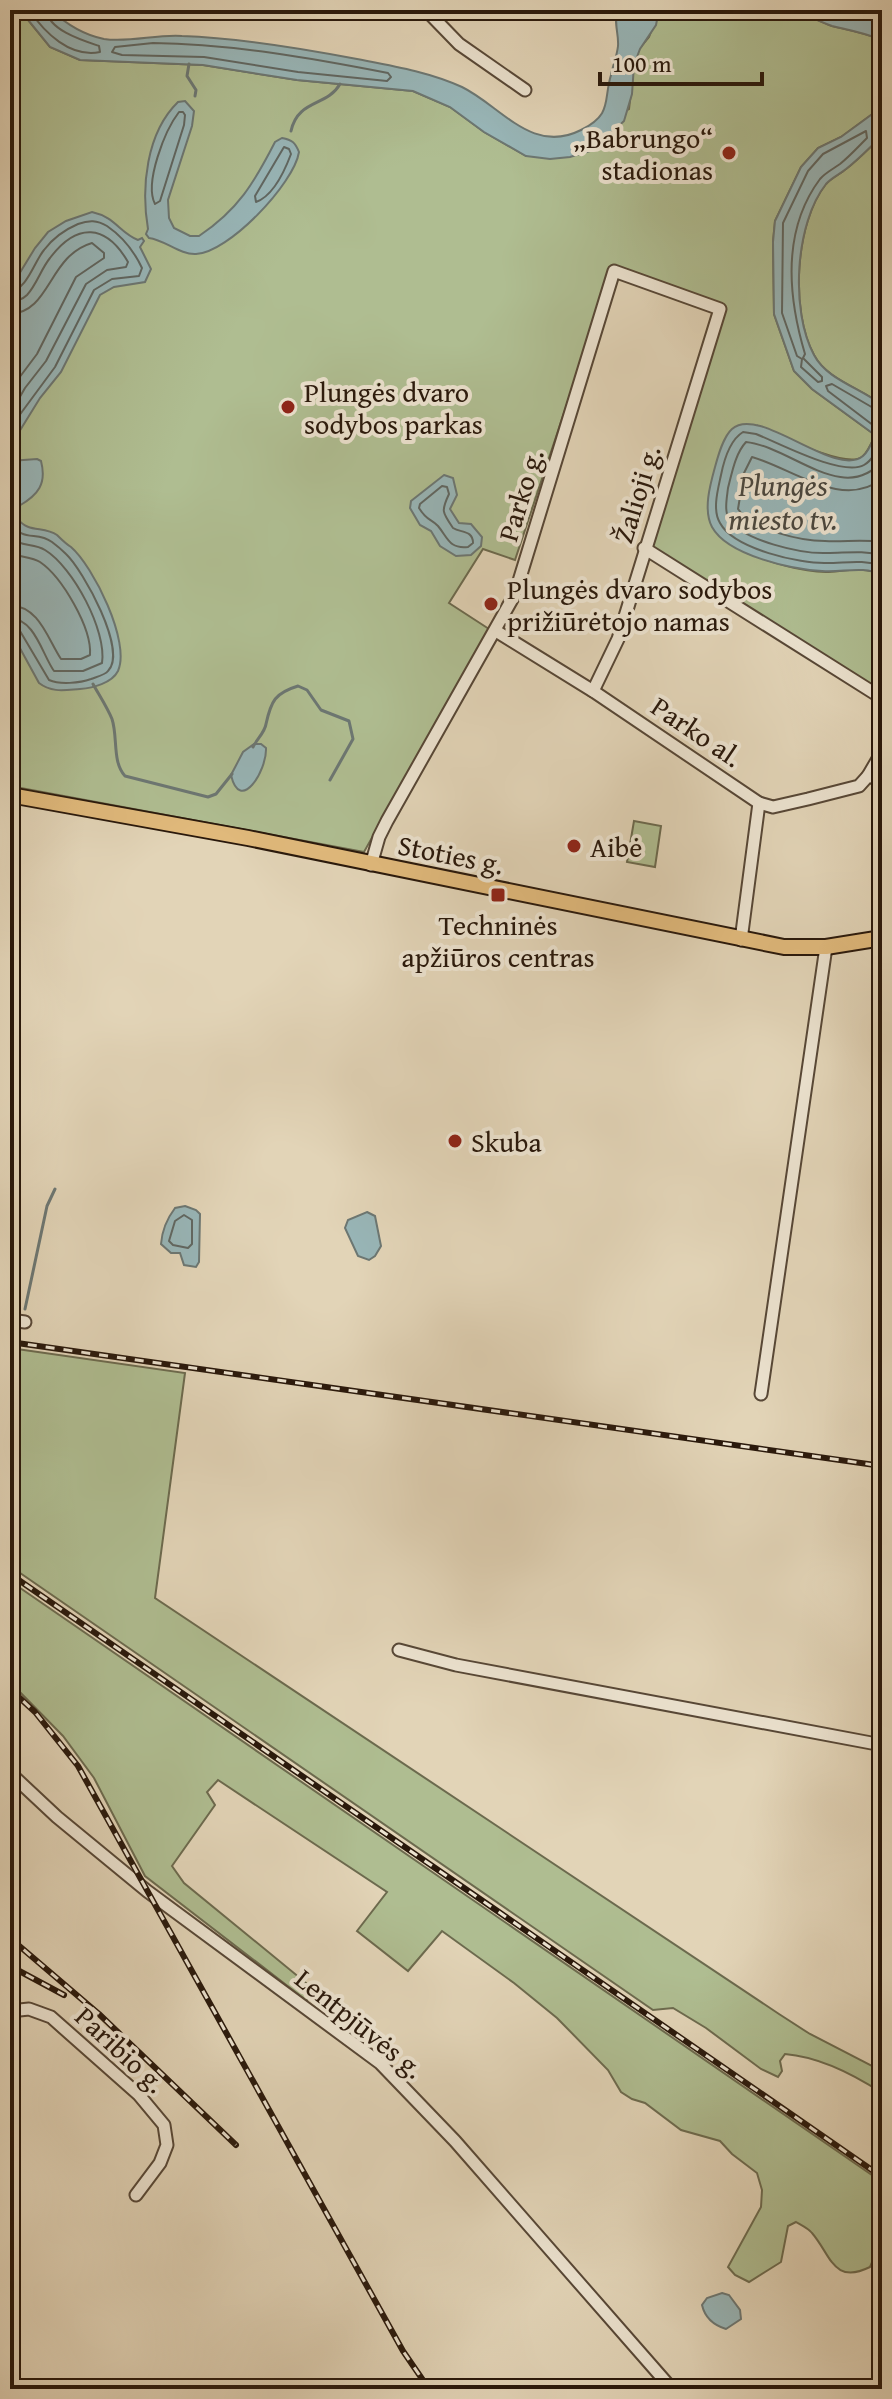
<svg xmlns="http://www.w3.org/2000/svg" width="892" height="2399" font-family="'Gentium Book Plus',serif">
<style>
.green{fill:#afbd91;stroke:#6c6a4e;stroke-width:2}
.water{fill:#98b6b8;stroke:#6c7773;stroke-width:2}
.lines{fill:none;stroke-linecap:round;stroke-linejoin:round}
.shore{stroke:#606762;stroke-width:2}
.stream{stroke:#6c7773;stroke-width:3}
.minor-casing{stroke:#574736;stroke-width:15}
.major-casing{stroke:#29180b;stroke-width:18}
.minor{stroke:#ece3d0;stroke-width:11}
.major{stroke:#e1ba7c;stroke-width:14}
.rail-casing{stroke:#29180b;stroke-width:6}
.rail{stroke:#ece3d0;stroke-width:3;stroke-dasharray:9;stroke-linecap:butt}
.poi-dot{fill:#8f2418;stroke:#ece3d0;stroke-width:3}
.labels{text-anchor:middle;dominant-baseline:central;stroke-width:8;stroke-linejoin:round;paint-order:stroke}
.poi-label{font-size:28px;fill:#29180b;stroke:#ece3d0;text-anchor:start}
.street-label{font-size:28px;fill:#29180b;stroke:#ece3d0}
.water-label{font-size:30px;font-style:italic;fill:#4a473f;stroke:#ece3d0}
</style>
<rect width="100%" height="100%" fill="#e2d4b7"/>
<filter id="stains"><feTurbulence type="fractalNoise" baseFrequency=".0025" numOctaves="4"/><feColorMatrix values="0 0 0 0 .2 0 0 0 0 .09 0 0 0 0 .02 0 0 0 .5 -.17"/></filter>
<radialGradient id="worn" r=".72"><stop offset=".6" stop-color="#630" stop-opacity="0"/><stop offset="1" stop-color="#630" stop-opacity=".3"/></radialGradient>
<!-- green -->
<g class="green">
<path d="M10,10h10l30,37 30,13 123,5 94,15 116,11 37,16 34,25 42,24 103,-47 5,-44 5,-16 10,-12 10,-27h131c15,3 27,11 42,16 17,4 34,7 50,14v67l-41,30 -23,11 -17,19 -26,54 -2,21 1,72 20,57 18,18 63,46c-3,7 -7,17 -13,22 -17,12 -85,-23 -104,-31l-11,127c24,9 53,19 79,19 20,-1 37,-6 56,3v118l-238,-145 78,-240 -109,-42 -98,294 -32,-11 -34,54 40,26 -125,223 -354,-66z"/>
<path d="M882,136v269c-21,-17 -55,-25 -68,-50 -24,-44 -19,-132 12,-171 5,-6 14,-10 20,-15 13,-10 24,-22 36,-33z"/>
<path d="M634,821l27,5 -6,41 -28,-5z"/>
<path d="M10,1348l175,25 -30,225 624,416 31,20 72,37v22c-29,-19 -62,-36 -97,-39l-5,7 2,10 -4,6 -17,-8 -55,-41 -33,-20 -20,2 -643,-444z"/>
<path d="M10,1581l872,601v57l-12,28c-37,18 -39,-12 -58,-34 -4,-5 -11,-8 -16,-11l-8,4 -7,36 -32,20 -14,-7 -7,-8 33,-60 1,-17 -5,-17 -25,-19 -12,-13 -39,-11 -36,-27 -13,-4 -11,-7 -13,-22 -51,-52 -43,-35 -72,-52 -34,40 -51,-40 30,-39 -169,-112 -11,12 8,13 -43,61 12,17 127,104 -4,14 -162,-125 -51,-98 -31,-42 -53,-54z"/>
</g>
<!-- water -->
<g class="water">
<path d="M20,10h31c14,13 33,25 53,29 25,4 53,-5 78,-3 59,2 118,12 175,23 36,7 72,13 105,28 39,19 70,68 119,43 32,-16 22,-29 30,-55 2,-10 6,-19 7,-29 1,-13 -5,-24 0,-36h41l-3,15 -16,24 -6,16 -2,29 -8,27 -31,29 -23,7 -20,2 -24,-3 -42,-24 -34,-25 -37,-16 -116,-11 -94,-15 -123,-5 -30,-13z"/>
<path d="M790,10h92v30c-16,-7 -33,-10 -50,-14 -15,-5 -27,-13 -42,-16z"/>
<path d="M185,101l9,10 -2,15 -24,74 1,18 5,10 16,8h9c39,-26 55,-53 76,-94l7,-4c10,2 13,4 17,14 -5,32 -71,101 -103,102 -16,1 -31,-14 -47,-16l-3,-4 2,-5c-7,-41 -2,-96 30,-127z"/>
<path d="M882,107v29c-12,11 -23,23 -36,33 -6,5 -15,9 -20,15 -31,39 -36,127 -12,171 13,25 47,33 68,50v170c-20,-10 -39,-2 -60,-4 -30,-2 -94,-15 -110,-44 -9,-17 -2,-42 3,-60 3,-11 8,-30 17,-38 27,-25 103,50 131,27 6,-5 9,-14 12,-21l-63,-46 -18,-18 -20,-57 -1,-72 2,-21 26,-54 17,-19 23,-11z"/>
<path d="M92,212c23,5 28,21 46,28l4,-2 2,3 -4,6 11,22 -6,13 -31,5 -14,8 -39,77 -21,26 -21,34 -9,5v-148l25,-41 13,-16 18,-11z"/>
<path d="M37,459l4,2c6,23 -3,34 -22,45l-1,13c10,14 26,7 39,16 4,4 9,9 14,12 22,19 60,95 47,124 -6,12 -25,17 -38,18 -15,1 -28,4 -41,-6l-29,-53v-169z"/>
<path d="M444,475l9,3 4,17 -7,14 9,14 12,1 11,13 -1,9 -10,9 -15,1 -16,-10 -9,-15 -11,-6 -10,-17 1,-7z"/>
<path d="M254,744h7l5,4c1,23 -26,66 -35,27l12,-23z"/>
<path d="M185,1206l11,4 4,4 -1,48 -3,5 -12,-2 -4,-12h-9l-10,-9c1,-14 5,-24 14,-36z"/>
<path d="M367,1212l8,4 6,30 -6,10 -6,4 -11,-4 -13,-28 3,-8z"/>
<path d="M722,2293l7,2 11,15 1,9 -15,10c-13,-4 -21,-11 -24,-24l5,-7z"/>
</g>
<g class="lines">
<!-- shore -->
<g class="shore">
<path d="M29,10c16,23 41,48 71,42l-1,-6c-18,-6 -50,-16 -53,-36"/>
<path d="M153,43c79,1 158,15 235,30l3,4 -4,4 -89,-9 -94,-15 -82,-2 -10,-3 3,-5z"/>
<path d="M183,112l2,3 -1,10 -24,76 -5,3c-11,-21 10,-74 24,-92z"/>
<path d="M866,131l1,7c-9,9 -17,18 -27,26 -7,5 -15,9 -20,15 -38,51 -32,118 -15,175l-2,4 19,19v4l-4,1 -17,-15 1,-8 -5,-3 -15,-43 1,-90 25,-52 15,-17z"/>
<path d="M284,147l5,2 2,5c-6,16 -18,42 -35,48l-1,-6z"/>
<path d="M10,291c17,-1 24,-29 34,-41 9,-12 20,-20 34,-26 11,-4 19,-4 29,2 16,11 27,25 35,42l-3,8 -27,3 -18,11 -39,77 -45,61"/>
<path d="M10,301c7,0 12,-1 17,-6 10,-11 14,-26 23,-37 27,-36 56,-34 78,4l-2,5 -19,3 -21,14 -40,77 -21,27 -15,26"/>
<path d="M10,314c41,-2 38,-58 82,-71l12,10v5l-28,19 -39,77 -27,36"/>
<path d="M882,411l-7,-2 -43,-25 -6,2 2,5 54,41"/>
<path d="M882,439c-4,9 -9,21 -18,26 -22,12 -85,-22 -108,-31l-13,-2c-13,8 -19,28 -22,43 -3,14 -9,35 -1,48 14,26 80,41 107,40 19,0 36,-4 55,3"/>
<path d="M882,461c-38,45 -92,-15 -136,-19 -11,12 -14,31 -18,46 -1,9 -4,23 1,31 14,22 73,35 98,34 19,0 35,-3 55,2"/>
<path d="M882,479c-40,31 -90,-11 -130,-22l-8,16 -6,36c13,21 64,32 87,32 20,1 37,-2 57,1"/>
<path d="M442,486l5,1 2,7c-8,17 -7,18 4,34 8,5 20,2 20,15l-5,4c-19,2 -20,-9 -30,-21 -8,-8 -11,-5 -19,-18l1,-4z"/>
<path d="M10,521c13,23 26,9 42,21 4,3 10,8 14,12 17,16 62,97 42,117 -3,4 -12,6 -17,8 -11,4 -31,6 -42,1l-29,-49 -10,-3"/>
<path d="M10,538c11,9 24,5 35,12 28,17 62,81 57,113l-19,8h-29c-12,-17 -19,-52 -44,-53"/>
<path d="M10,553c9,4 22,4 30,9 22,15 52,66 50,93l-9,4h-20c-14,-21 -21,-52 -51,-54"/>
<path d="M184,1215l8,5v24l-4,4 -15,-3 -4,-4 6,-20z"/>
</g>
<!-- stream -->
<g class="stream">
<path d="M189,64l-2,12 9,14 -1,6"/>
<path d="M291,131c7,-32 36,-24 49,-47"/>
<path d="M93,684c6,11 14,23 19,35 6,18 0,43 13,57l83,21 8,-3 16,-20"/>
<path d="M253,747c4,-8 12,-15 13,-23 5,-23 9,-31 32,-38l9,4 14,20 28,11 4,18 -23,41"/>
<path d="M25,1309l22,-103 8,-17"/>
</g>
<!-- minor casing -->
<g class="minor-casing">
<g id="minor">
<path d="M426,10l33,34 66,46"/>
<path d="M644,548l238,150"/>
<path d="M496,631l97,60 166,112 14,4 35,-8 51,-13 9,-10 14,4"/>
<path d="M868,776l14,-24"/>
<path d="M371,865l8,-28 8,-16 128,-227 99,-323 106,38 -102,330 -25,52"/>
<path d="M741,940l18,-137"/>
<path d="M10,1320l15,2"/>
<path d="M761,1394l65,-447"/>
<path d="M399,1650l57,15 426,80"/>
<path d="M10,1773l47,44 90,74 233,172 75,78 217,248"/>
<path d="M10,2011l19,-2 22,8 88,78 25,30 3,20 -7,18 -24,32"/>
</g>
</g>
<!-- major casing -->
<g class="major-casing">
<path id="major" d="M10,795l238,43 536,109h42l56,-9"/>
</g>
<!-- minor -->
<use href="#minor" class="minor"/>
<!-- major -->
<use href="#major" class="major"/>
<!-- rail casing -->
<g class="rail-casing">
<g id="rail">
<path d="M10,1342l872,124"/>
<path d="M10,1574l872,603"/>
<path d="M10,1689l25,23 43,54 325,585 26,38"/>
<path d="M10,1938l89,76 137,131"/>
<path d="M10,1966l54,29"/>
</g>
</g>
<!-- rail -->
<use href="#rail" class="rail"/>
</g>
<!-- markers -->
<g class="poi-dot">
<circle cx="729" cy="153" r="8"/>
<circle cx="288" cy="407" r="8"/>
<circle cx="491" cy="604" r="8"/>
<circle cx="574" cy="846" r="8"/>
<rect x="490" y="887" width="16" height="16" rx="4"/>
<circle cx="455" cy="1141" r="8"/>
</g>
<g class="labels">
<!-- poi labels -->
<g class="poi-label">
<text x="713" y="137" text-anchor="end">„Babrungo“<tspan x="713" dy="32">stadionas</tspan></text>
<text x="304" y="391">Plungės dvaro<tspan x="304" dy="32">sodybos parkas</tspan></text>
<text x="507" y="588">Plungės dvaro sodybos<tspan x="507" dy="32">prižiūrėtojo namas</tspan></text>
<text x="590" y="846">Aibė</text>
<text x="498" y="924" text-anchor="middle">Techninės<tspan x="498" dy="32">apžiūros centras</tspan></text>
<text x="471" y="1141">Skuba</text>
</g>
<!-- street labels -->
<g class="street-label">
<text transform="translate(636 494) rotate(-73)">Žalioji g.</text>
<text transform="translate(520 495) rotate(-73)">Parko g.</text>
<text transform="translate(697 731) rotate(34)">Parko al.</text>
<text transform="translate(451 854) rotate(11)">Stoties g.</text>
<text transform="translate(360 2023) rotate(39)">Lentpjūvės g.</text>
<text transform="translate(121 2049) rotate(43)">Paribio g.</text>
</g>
<!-- water labels -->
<g class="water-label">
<text x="783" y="485">Plungės<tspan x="783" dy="34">miesto tv.</tspan></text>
</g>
</g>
<!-- margin -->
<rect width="892" height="2399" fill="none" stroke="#e2d4b7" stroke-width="40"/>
<rect x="12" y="12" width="868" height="2375" fill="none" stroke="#29180b" stroke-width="4"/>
<rect x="20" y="20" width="852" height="2359" fill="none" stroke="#29180b" stroke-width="2"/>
<!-- scale -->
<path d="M600 72v12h162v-12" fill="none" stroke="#29180b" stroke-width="4"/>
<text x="612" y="72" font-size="24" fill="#29180b" stroke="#ece3d0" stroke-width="6" paint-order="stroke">100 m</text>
<rect width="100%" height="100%" filter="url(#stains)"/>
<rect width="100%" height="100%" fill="url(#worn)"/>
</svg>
